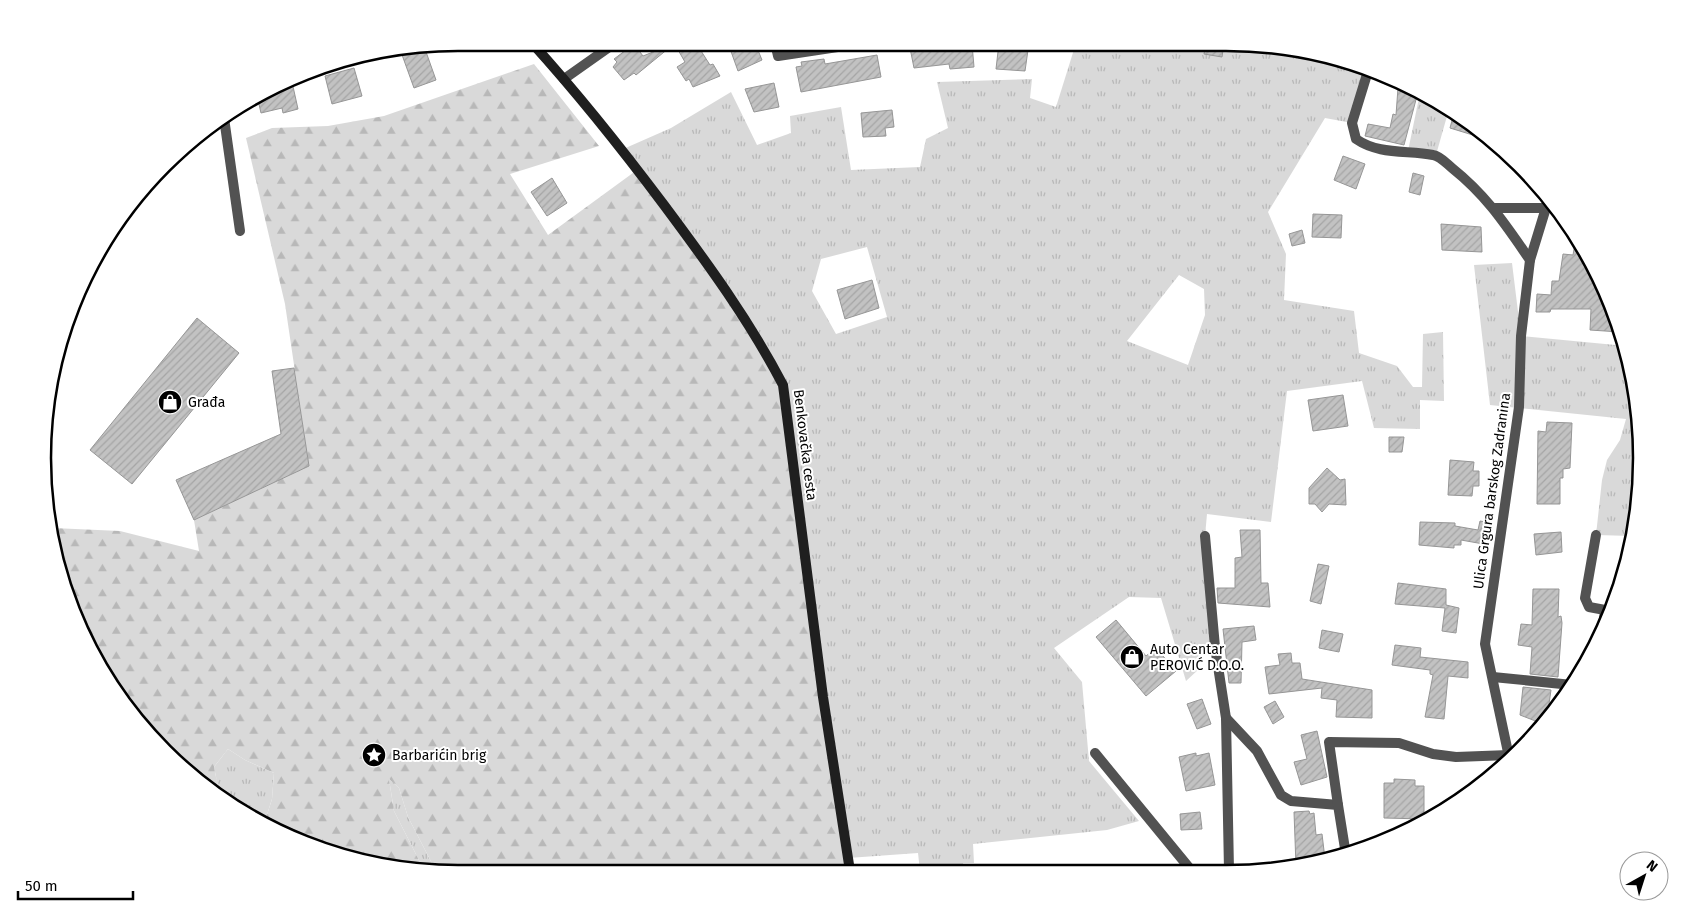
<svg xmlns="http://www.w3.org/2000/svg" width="1684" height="916" font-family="'Fira Sans',sans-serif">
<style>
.grass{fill:url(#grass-tufts);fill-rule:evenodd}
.forest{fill:url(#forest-firs)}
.building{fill:url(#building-hatch);stroke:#969696}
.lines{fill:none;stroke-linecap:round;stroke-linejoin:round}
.minor{stroke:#525252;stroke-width:10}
.secondary{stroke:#1f1f1f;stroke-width:10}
.labels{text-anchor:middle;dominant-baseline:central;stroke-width:4;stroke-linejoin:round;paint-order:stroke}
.poi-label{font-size:14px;fill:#000;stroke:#fff;text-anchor:start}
.street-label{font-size:14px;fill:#000;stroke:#fff}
.rim{fill:none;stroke:#000;stroke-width:2.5}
</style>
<defs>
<pattern id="grass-tufts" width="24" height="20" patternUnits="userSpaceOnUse" patternTransform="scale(1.25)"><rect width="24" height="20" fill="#d9d9d9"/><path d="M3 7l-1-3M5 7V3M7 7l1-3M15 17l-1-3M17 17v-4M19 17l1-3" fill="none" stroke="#b8b8b8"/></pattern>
<pattern id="forest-firs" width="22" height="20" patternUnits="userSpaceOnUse" patternTransform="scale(1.25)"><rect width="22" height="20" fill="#d9d9d9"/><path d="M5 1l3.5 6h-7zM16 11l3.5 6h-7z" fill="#b8b8b8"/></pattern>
<pattern id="building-hatch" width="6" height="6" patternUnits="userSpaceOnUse" patternTransform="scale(1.25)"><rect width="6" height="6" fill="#c2c2c2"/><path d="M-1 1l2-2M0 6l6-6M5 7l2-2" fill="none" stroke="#a5a5a5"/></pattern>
</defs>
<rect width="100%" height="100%" fill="#fff"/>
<!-- grass -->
<g class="grass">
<path d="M1076,43h177l81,14 34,14 -16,52 -27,-5 -57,94 18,42 -2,46 70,11 5,42 38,13 16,21h9l1,-53 20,-2 1,69 -24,-1v29l-46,-1 -12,-47 -75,10 -16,131 -64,-8 -2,22 10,111 -20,12 4,10 -13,12 -25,-83 -32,-1 -75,51 28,34 7,79 50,60 -32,9 -134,14 1,19h-11l1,8h-44l-2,-18 -70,5 -65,-473 -162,-235 50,-22 60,-36 26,53 34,-12 -1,-17 51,-9 10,63 69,-3 6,-28 22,-11 -11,-46 95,-3 -2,19 26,9zM867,247l20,70 -51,17 -24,-43 9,-32zM1179,275l25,14 1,26 -17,50 -61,-24z"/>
<path d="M1420,93l13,5 16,11 -13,46 -28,-4z"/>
<path d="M1512,263l9,73 105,10 15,85 -3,81 -6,24 -36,-1 6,-55 5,-20 13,-20 6,-21 -136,-14 -16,-140z"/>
<path d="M228,749l17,11 29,13 -2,26 -8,25 -13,-6 -32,-26 -5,-25z"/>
<path d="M389,779l10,9 9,29 29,56 -12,-1 -31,-61z"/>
</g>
<!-- forest -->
<path class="forest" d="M534,64l65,82 -89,28 38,61 89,-65 146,215 67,486 -413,2 -29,-56 -9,-29 -10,-9 5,32 31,61 -75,-13 -86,-35 8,-25 2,-26 -29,-13 -17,-11 -14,18 5,25 -73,-60 -72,-115 -21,-89 67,3 79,20 -5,-31 115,-54 -24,-162 -39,-166 26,-10 56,-2 56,-10z"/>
<!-- building -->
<g class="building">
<path d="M674,43h22l14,22 3,-1 7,12 -27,11 -4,-8 -3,2 -9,-14 8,-5z"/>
<path d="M728,43h27l7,17 -24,11z"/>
<path d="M909,43h23l1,3 39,-2 2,23 -24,2 -1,-5 -35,4z"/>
<path d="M999,43l18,2 1,-2h11l-4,28 -29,-2z"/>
<path d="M1206,43h18l-2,14 -18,-3z"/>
<path d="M634,44l9,12 25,-10 1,2 -33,27 -2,-2 -10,7 -11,-13 4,-5 -3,-3z"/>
<path d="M419,49h6l11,31 -22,8 -13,-36z"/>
<path d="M877,55l4,22 -80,15 -5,-25 6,-1 -1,-4 23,-3 1,5z"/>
<path d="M354,68l8,28 -30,8 -7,-28z"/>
<path d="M292,82l6,27 -15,4 -1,-5 -21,5 -3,-13z"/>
<path d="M774,83l5,24 -25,5 -9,-23z"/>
<path d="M1403,85l15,7 -14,53 -39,-9 3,-12 22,4 3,-14 3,1 2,-27 5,1z"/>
<path d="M892,110l2,17 -9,1 1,8 -23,1 -2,-24z"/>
<path d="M1454,113l36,25 -1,2 -39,-12z"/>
<path d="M1343,156l22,8 -9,25 -22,-9z"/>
<path d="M1413,173l11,3 -4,19 -11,-3z"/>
<path d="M552,178l15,25 -20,13 -16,-24z"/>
<path d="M1313,214l29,1 -1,23 -29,-1z"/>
<path d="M1441,224l40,3 1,25 -40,-2z"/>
<path d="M1302,230l3,13 -13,3 -3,-12z"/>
<path d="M1576,238l23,36 21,58 -30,-2 1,-21h-40l-1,3h-14l1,-18 14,1 1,-14h7l4,-27 10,1z"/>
<path d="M872,280l7,28 -34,11 -8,-29z"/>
<path d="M197,318l42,35 -107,131 -42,-34z"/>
<path d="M294,368l15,98 -115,54 -18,-40 105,-46 -9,-63z"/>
<path d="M1343,395l5,31 -35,5 -5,-31z"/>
<path d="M1547,422l25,1 -2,45 -7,1v9h-3v26h-23l1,-73 8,1z"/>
<path d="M1389,437h15l-2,15h-13z"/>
<path d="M1450,460l24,2 -1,9h6v15h-6l-1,10 -24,-1z"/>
<path d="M1327,468l13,12 5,-1 1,26 -17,-1 -7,8 -7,-8h-6v-16z"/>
<path d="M1480,521l13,2 -4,22 -28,-5v5h-7v3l-35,-3 1,-23 35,1v3l23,4z"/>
<path d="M1240,530h20l1,53h7l2,24 -52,-4 -1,-15h18v-30l7,-1z"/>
<path d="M1561,532l1,20 -26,3 -2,-21z"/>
<path d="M1318,564l11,2 -8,38 -11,-3z"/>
<path d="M1398,583l48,6v16l13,3 -3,25 -14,-2 3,-23 -50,-4z"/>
<path d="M1533,589h26l-1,28 3,-1 1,7 -4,54 -28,-3 2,-27 -14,-2 3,-21 11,1z"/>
<path d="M1116,620l30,36 10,-8 20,23 -30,25 -50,-59z"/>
<path d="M1254,626l2,14 -14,2 -1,41h-12l-6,-54z"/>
<path d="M1322,630l21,4 -4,18 -20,-4z"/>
<path d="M1395,645l26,3 -1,9 48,5v16l-20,-2 -4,43 -19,-2 8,-42 -3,-1v-4l-38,-5z"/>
<path d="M1291,653l1,10h8l2,16 70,11v28l-36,-1 1,-17 -16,-2 1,-10 -53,6 -4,-27 15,-2 -2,-11z"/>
<path d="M1523,687l28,3 -4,28 -4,3 -5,1 -18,-7z"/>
<path d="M1202,699l9,25 -14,5 -10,-25z"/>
<path d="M1275,701l9,16 -11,7 -9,-17z"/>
<path d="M1317,731l10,46 -26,8 -7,-23 13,-3 -6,-24z"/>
<path d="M1196,753v3l13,-3 6,32 -29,6 -7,-34z"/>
<path d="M1394,779l21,1v6h9v33l-40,-1v-35h10z"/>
<path d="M1309,811l1,3 4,-1 2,22 6,-1 3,25 -29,7 -2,-54z"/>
<path d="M1200,812l2,17 -21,1 -1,-16z"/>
</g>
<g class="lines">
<!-- minor -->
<g class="minor">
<path d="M775,43l3,13 86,-13"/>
<path d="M1368,71l-16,52 4,16c23,16 51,11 77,16 7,1 13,8 19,13 35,28 53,56 78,92"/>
<path d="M564,79l51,-36"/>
<path d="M224,118l16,113"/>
<path d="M1495,208h50"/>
<path d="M1596,535l-11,63 4,9 16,3 -2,17"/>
<path d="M1205,536l10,111 11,71 3,152"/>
<path d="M1493,677l79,8"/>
<path d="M1226,718l31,33 24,44 10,6 47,4 8,50"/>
<path d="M1095,753l96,117"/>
<path d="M1509,757l-24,-113 34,-237 2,-71 9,-76 19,-62"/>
<path d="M1338,805l-9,-63 70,1 34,11 23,3 53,-2"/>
</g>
<!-- secondary -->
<path class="secondary" d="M532,43c47,52 90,106 132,162 44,59 85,115 119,180l40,312 27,174"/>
</g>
<!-- icons -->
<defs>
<g id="shop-disc" transform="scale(1.25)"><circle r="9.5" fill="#000" stroke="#fff"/><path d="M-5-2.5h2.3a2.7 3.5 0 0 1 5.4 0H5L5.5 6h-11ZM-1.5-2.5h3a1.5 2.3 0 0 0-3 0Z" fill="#fff"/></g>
<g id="sight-disc" transform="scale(1.25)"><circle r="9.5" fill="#000" stroke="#fff"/><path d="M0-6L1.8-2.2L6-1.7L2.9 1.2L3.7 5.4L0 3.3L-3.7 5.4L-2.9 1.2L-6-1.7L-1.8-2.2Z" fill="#fff"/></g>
</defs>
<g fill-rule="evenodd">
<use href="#shop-disc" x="170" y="402"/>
<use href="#shop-disc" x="1132" y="657"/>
<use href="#sight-disc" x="374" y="755"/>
</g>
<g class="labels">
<!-- poi labels -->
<g class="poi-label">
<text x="188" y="402">Građa</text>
<text x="1150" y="649">Auto Centar<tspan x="1150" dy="16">PEROVIĆ D.O.O.</tspan></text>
<text x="392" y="755">Barbarićin brig</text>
</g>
<!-- street labels -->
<g class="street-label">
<text transform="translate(805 445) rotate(83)">Benkovačka cesta</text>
<text transform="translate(1492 491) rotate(-82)">Ulica Grgura barskog Zadranina</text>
</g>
</g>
<!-- crop -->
<path d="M0 0H1684V916H0ZM458 51H1226A407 407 0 0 1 1633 458V458A407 407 0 0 1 1226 865H458A407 407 0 0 1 51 458V458A407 407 0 0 1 458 51Z" fill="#fff" fill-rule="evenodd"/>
<path class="rim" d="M458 51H1226A407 407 0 0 1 1633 458V458A407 407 0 0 1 1226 865H458A407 407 0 0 1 51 458V458A407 407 0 0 1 458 51Z"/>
<!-- north arrow -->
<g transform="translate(1644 876) rotate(39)"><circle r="24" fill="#ffffff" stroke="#999999"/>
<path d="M0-4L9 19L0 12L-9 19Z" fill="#000000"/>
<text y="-8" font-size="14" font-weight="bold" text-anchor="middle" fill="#000000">N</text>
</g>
<!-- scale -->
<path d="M18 891v8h115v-8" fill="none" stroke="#000000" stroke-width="2.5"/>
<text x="25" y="891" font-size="15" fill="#000000" stroke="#ffffff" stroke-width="4" paint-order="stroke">50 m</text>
</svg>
